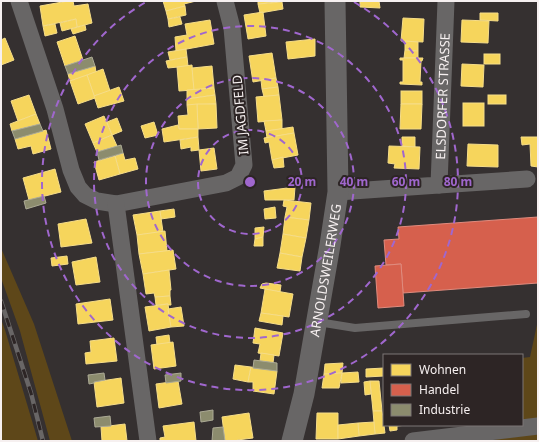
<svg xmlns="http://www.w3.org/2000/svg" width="539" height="442" font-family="'Noto Sans',sans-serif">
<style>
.green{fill:#5e4719}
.homes{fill:#f6d55c;stroke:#f6dd88}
.shops{fill:#d6604d;stroke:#e08b7e}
.industry{fill:#8c8c6e;stroke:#acaa95}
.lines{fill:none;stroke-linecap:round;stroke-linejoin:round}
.service{stroke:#686666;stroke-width:8}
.minor{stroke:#686666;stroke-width:17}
.tertiary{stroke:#686666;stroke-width:21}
.rail-casing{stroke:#696666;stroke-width:4.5}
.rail{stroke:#2d2525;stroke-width:3;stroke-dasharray:9;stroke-linecap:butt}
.ring{fill:none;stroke:#a067ce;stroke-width:2;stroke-dasharray:7 5}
.labels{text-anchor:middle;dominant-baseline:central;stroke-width:4;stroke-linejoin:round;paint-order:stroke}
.street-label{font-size:13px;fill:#f6f0f0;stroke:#2d2525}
.centre{fill:#a067ce;stroke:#2d2525;stroke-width:2}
.ring-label{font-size:12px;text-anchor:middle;font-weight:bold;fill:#a067ce;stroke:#2d2525;stroke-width:4;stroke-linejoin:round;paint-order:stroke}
</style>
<rect width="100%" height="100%" fill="#353030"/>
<!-- green -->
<g class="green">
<path d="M1,248l33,76 38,117h-22l-30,-110 -19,-53z"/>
<path d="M1,319l4,11 33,111h-37z"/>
<path d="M538,320v102l-16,2v-66l8,-1z"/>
<path d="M538,434v7h-56z"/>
</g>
<!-- homes -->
<g class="homes">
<path d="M68,1h5l1,5 14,-2 4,19 -15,4 -1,-8 -33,7 -3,-20z"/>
<path d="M163,1h33l-12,3 1,2 -19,5z"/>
<path d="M258,1h28l-28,3z"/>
<path d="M360,1h19l1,7 -20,-1z"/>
<path d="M282,2l1,7 -23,4 -2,-9z"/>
<path d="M185,6l1,9 -18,4 -2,-8z"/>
<path d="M263,12l3,24 -18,3 -4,-24z"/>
<path d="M480,13h18v8l-18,-1z"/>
<path d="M180,17l2,7 -13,3 -1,-8z"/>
<path d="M403,18l21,1 -1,23 -22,-1z"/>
<path d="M76,19l1,8 -15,4 -2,-8z"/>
<path d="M210,20l4,24 -38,7 -1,-14 12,-2 -2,-11z"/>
<path d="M462,20l27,1 -1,22 -27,-1z"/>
<path d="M55,24l2,9 -12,3 -2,-10z"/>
<path d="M85,25l1,5 -13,4 -2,-5z"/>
<path d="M75,36l8,24 -18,6 -8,-24z"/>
<path d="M5,38l9,22 -13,5v-25z"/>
<path d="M315,39v17l-27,3 -2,-17z"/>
<path d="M405,41l13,1v9l-13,-1z"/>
<path d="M186,49l1,8 -17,3 -2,-8z"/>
<path d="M405,50l13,1v7h-14z"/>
<path d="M272,53l4,25 -23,4 -4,-26z"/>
<rect x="484" y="54" width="16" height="10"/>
<path d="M187,57l1,9 -20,2 -2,-7z"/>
<path d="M400,58h23l-1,3h-1l-1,21h2v3l-22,-1v-2h3v-22h-3z"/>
<path d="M462,64l22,1 -1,22 -22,-1z"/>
<path d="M192,65l2,25 -15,1 -2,-24z"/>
<path d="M95,66l1,6 -26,9 -2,-7z"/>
<path d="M212,66l2,22 -20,2 -2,-22z"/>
<path d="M103,69l7,22 -16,5 -7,-21z"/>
<path d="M87,75l8,23 -17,6 -8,-23z"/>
<path d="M276,78l2,9 -16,2 -1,-9z"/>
<path d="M119,87l5,14 -26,7 -4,-12z"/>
<path d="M278,87l1,8 -15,2 -2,-8z"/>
<path d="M214,88l1,7 -28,4v-9z"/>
<rect x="401" y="91" width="21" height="13"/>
<path d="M29,95l7,19 -18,7 -7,-20z"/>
<path d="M215,95l1,9 -29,1v-6z"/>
<path d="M279,95l3,25 -24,2 -2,-25z"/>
<rect x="488" y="95" width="18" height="9"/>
<rect x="463" y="103" width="21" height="23"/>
<path d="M197,104h19l1,24 -19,1z"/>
<path d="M197,104l1,25h-19l-1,-13 10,-1 -1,-10z"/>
<path d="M401,104h21l-1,25h-21z"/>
<path d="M36,114l4,10 -28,7 -2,-7z"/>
<path d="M104,116l8,19 -19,8 -8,-19z"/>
<path d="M117,118l5,13 -10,4 -5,-13z"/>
<path d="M282,120v9l-16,2 -2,-10z"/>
<path d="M154,122l4,13 -13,3 -4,-12z"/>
<path d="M178,125l1,4h19v8l-34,5 -2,-13z"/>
<path d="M293,127l1,6 -27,5 -1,-7z"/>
<path d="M46,130l5,19 -18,5 -2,-8 -13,3 -3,-10z"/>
<path d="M294,133l4,22 -26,5 -3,-18 -4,1 -1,-5z"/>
<path d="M112,135l5,11 -20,6 -4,-9z"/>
<path d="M198,137l1,13 -8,1v-4l-10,2 -1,-9z"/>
<path d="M402,137h13v10l-13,-1z"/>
<path d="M521,137h17v30l-7,-1 -1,-22 -8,1z"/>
<path d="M468,144l30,1v22l-31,-1z"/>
<path d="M389,146l31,1 -1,22 -25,-1 1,-4 -7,-1z"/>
<path d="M214,148l3,21 -16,2 -2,-21z"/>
<path d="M123,153l2,7 10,-2 3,11 -18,5 -5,-18z"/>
<path d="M115,156l5,18 -21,6 -5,-18z"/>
<path d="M283,157l1,10 -10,1 -2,-8z"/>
<path d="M55,169l6,23 -32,8 -6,-22z"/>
<path d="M295,187l-1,13h-29l-1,-9z"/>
<path d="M284,200l27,3 -2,17 -24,-3 2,-10 -4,-1z"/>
<path d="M275,207l1,11 -11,1 -1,-10z"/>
<path d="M174,209l1,8 -14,2 -1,-8z"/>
<path d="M160,211l3,21 -26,3 -4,-20z"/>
<path d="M285,217l24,3 -3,18 -23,-4z"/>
<path d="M86,219l6,24 -31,4 -3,-23z"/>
<path d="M264,227l-1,10 -8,2v-11z"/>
<path d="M165,231l2,20 -28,3 -2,-19z"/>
<path d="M283,234l23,4 -4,19 -22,-4z"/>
<path d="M263,237v9h-9l1,-7z"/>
<path d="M173,250l3,19 -33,5 -4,-20z"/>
<path d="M280,253l22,4 -2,14 -23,-3z"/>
<path d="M67,256l1,8 -16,2 -1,-8z"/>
<path d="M96,257l4,25 -24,3 -4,-23z"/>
<path d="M169,270l2,20h-1v6l-15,1 -1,-4 -8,1 -3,-20z"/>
<path d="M266,283l15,2 -1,7 -20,-4 2,-4z"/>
<path d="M265,289l28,5 -4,23 -28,-4z"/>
<path d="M170,296l1,9h-3v-1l-12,1 -1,-8z"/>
<path d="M110,299l3,21 -35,4 -2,-20z"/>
<path d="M168,304l3,23 -22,4 -4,-24z"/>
<path d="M181,307l3,19 -13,1 -3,-18z"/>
<path d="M261,313l22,3 -1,9 -23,-4z"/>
<path d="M255,328l28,5 -4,23 -21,-3 2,-9 -7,-1z"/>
<path d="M169,335l1,8 -13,2 -1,-8z"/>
<path d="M114,338l3,23 -31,3 -1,-11 6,-1 -1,-11z"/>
<path d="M173,342l3,24 -22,3 -3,-24z"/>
<path d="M261,353l13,2 -1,8 -13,-2z"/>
<path d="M343,363l-1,10 -18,1 1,-10z"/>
<path d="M235,365l16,2 -3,15 -15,-3z"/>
<path d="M251,367l26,4 -3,23 -21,-3v-9h-5z"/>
<path d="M384,368v8l-18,1v-8z"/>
<path d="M358,372l1,10 -18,1 1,-10z"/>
<path d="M342,373l-3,15h-17l2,-14z"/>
<path d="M121,378l3,25 -27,4 -3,-25z"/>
<path d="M178,381l4,23 -23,4 -3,-24z"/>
<path d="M370,381h9l3,30h-9z"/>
<path d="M370,381l1,13 -6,1 -1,-13z"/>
<path d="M373,411h9l3,22 -10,1z"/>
<path d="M249,413l4,25 -16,2v1h-12l-3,-24z"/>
<path d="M317,413h21v26h-22z"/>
<path d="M194,422l2,19h-36v-3l5,-1 -2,-11z"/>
<path d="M374,422l1,12 -16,2 -1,-13z"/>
<path d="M358,423l1,13 -21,3v-14z"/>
<path d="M125,424l2,17h-25l-1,-14z"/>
<path d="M389,425h18l-10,1v4l-7,1z"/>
</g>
<!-- shops -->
<g class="shops">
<path d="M538,217v66l-135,10 -2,-29 -15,1 -2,-25 15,-1 -1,-12z"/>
<path d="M401,264l3,42 -26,2 -3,-42z"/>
</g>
<!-- industry -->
<g class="industry">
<path d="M92,57l3,9 -27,8 -3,-8z"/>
<path d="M40,124l3,7 -28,8 -3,-8z"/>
<path d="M121,145l2,8 -24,7 -2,-8z"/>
<path d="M44,196l2,7 -20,6 -2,-8z"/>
<path d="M254,360l23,3v8l-24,-3z"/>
<path d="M104,373l1,7 -11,2v1l-5,1 -1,-9z"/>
<path d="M181,373v8l-15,2 -1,-8z"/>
<path d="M213,410v10l-12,2 -1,-10z"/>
<path d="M110,416l1,10 -16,1 -1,-9z"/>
<path d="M223,427l2,14h-13l1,-13z"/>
</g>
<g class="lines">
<!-- service -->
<path class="service" d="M318,322l37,6 171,-14"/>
<!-- minor -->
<g class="minor">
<path d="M19,1l36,108 16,61 7,17 7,8 12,6 19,3 110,-21 12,-6 6,-12 -12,-137 -7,-27"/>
<path d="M439,185l88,-6"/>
<path id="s1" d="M338,192l101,-7 7,-184"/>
<path d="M116,204l32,237"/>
<path d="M413,441l125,-15"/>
</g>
<!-- tertiary -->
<path class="tertiary" id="s2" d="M292,441l12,-47 26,-149 8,-53 -3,-191"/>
<!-- rail casing -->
<g class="rail-casing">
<path id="rail" d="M1,301l30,92 12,48"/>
</g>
<!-- rail -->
<use href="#rail" class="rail"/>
</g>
<!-- distance rings -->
<g class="ring">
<circle cx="250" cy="182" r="52"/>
<circle cx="250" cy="182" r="104"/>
<circle cx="250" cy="182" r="156"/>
<path d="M354 2A208 208 0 1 1 146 2"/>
</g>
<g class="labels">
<!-- street labels -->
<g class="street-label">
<text stroke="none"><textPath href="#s1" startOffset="190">ELSDORFER STRASSE</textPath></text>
<text transform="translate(240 115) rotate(-95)">IM JAGDFELD</text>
<text stroke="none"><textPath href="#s2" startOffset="174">ARNOLDSWEILERWEG</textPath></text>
</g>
</g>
<circle cx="250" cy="182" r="6" class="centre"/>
<g class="ring-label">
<text x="302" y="186">20 m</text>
<text x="354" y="186">40 m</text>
<text x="406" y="186">60 m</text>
<text x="458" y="186">80 m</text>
</g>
<!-- border -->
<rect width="539" height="442" fill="none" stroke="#f6f0f0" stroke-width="4"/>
<!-- legend -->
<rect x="383" y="354" width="140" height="72" fill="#2d2525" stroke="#7d7676"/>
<rect x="391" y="364" width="20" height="12" fill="#f6d55c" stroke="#7d7676"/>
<text x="419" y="374" font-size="12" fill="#f6f0f0">Wohnen</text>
<rect x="391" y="384" width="20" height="12" fill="#d6604d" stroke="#7d7676"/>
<text x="419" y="394" font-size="12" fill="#f6f0f0">Handel</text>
<rect x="391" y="404" width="20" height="12" fill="#8c8c6e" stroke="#7d7676"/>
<text x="419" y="414" font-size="12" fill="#f6f0f0">Industrie</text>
</svg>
